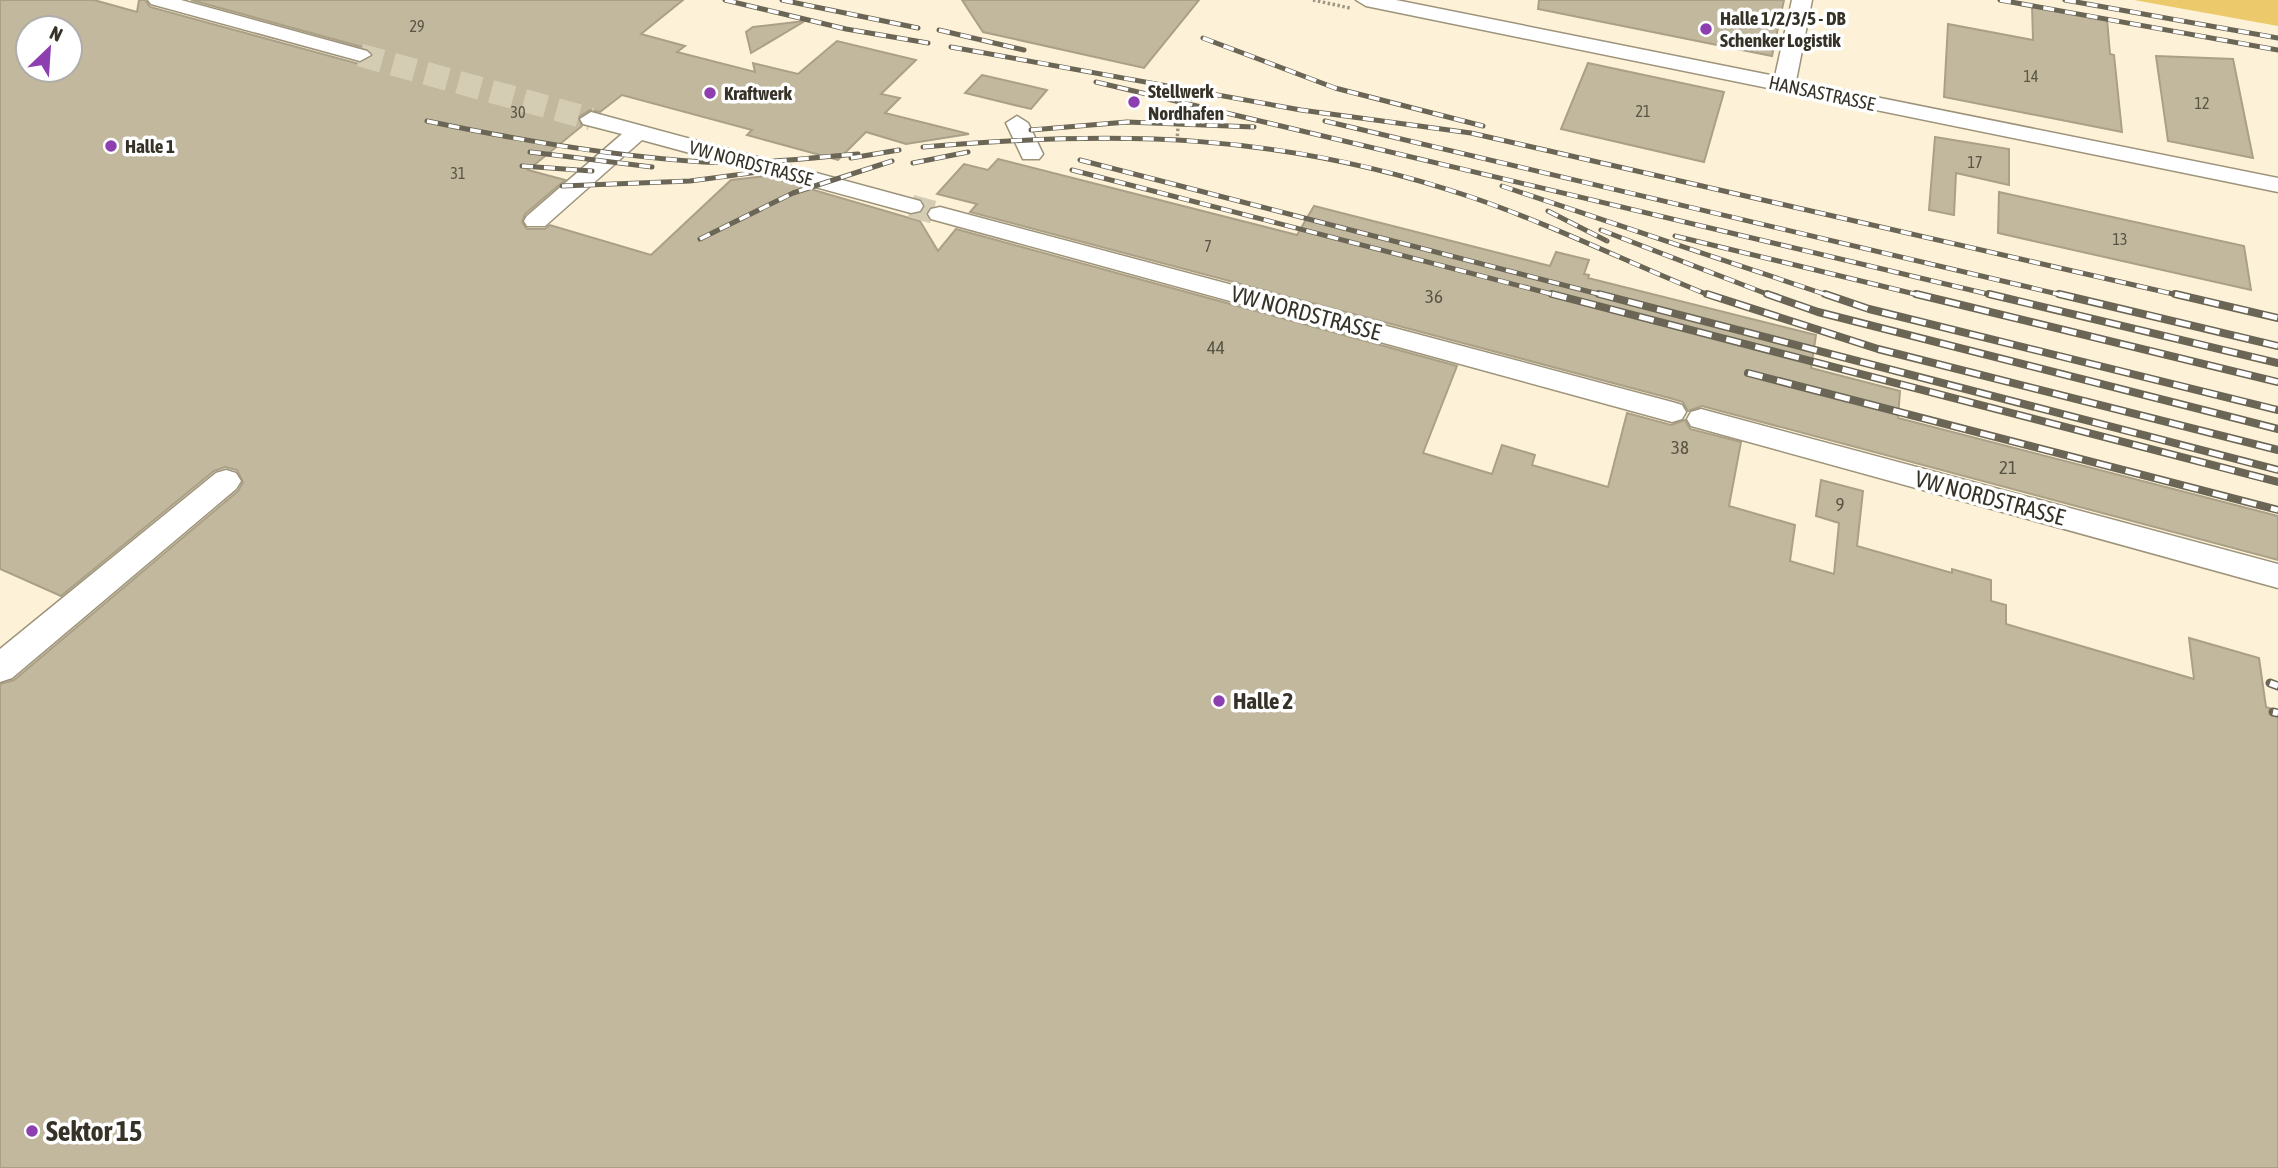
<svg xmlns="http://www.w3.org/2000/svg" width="2278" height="1168" font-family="'Asap Condensed',sans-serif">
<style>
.water{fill:#ecc96b}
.building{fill:#c2b89e;stroke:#aaa087;stroke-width:2;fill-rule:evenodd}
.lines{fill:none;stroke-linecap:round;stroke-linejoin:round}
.minor-tunnel{stroke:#d5ccb4;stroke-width:23;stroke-dasharray:23 11;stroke-linecap:butt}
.minor-casing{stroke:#9c937a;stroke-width:3}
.path{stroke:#9f9784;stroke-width:3.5;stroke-dasharray:2.5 2.5;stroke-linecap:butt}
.minor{fill:#fff;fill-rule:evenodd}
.rail-far2-casing{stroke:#6a6555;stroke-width:5}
.rail-far1-casing{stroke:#6a6555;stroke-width:8}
.rail-casing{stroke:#6a6555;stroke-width:9}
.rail-far2{stroke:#fff;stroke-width:3.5;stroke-dasharray:11;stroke-linecap:butt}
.rail-far1{stroke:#fff;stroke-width:5;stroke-dasharray:15;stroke-linecap:butt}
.rail{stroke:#fff;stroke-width:6;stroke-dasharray:19;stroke-linecap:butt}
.poi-dot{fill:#8d3fb0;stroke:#fff;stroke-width:2.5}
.labels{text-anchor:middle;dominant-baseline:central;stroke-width:7;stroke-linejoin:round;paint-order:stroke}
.far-number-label{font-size:16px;fill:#595445}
.far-poi-label{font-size:19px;font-weight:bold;fill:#363227;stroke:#fff;text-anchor:start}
.far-street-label{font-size:19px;fill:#363227;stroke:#fff}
.number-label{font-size:19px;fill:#595445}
.street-label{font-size:23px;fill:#363227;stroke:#fff}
.poi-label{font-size:23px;font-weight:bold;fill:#363227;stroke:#fff;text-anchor:start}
.near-poi-label{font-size:28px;font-weight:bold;fill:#363227;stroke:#fff;text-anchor:start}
</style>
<rect width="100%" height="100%" fill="#fdf2d7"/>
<!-- water -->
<path class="water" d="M2134,0h144v26z"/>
<!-- building -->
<g class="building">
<path d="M0,0h94l43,12 2,-12h6l5,7 209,57 15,-9 -5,-6 -178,-49h492l-42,34 44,12 -8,6 78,20 -2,-9 45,11 39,-33 79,19 -35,34 19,4 -15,15 84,21 -63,10 -40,-12 -28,28 -91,-25 5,-5 -130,-35 -22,17 -10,-2 -11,7 3,9 -54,44 37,10 -40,34 -3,8 5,7h18l5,-4 101,30 80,-75 35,-4 154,45 18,30 18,-22 501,137 -34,87 69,21 10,-29 33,10 -3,10 76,22 19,-74 44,12 14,-5 5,9 51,13 -12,64 66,19 -5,36 44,13 5,-51 -23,-7 5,-36 42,11 -6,55 95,27v-4l39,11v21l15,4v19l188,55 -5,-41 70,20 7,49 12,4v457h-2278v-484l14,-4 224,-189 5,-9 -6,-12 -12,-3 -11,4 -153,125 -61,-27zM28,28h42v42h-42z"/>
<path d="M962,0h237l-55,68 -161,-36z"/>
<path d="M1539,0h245l-12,56 -234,-47z"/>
<path d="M2032,5l75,14 3,35 4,1 8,77 -178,-35 4,-73 85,16z"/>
<path d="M805,21l-54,32 -5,-21 7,-5z"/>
<path d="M2156,56l77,3 20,99 -85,-17z"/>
<path d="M1588,63l136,29 -20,70 -143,-33z"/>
<path d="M982,75l65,15 -16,19 -66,-16z"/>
<path d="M1935,137l74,12v36l-53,-12 -2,42 -25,-5z"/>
<path d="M998,159l299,76 17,-29 236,60 6,-14 33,8 -5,14 5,1 -1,3 228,57 -5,33 89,23 -2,27 380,98v44l-576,-154 -14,5 -5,-9 -10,-3 -703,-187 7,-8 -40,-10 27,-30 24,6z"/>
<path d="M1999,192l245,54 7,44 -253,-57z"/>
</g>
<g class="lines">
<!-- minor-tunnel -->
<g class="minor-tunnel">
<path d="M360,55l231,64"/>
<path d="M911,206l29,8"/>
</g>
<!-- minor casing -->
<g class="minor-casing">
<g id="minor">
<path d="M148,0h33l186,51 4,4 -11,6 -209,-57z"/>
<path d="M1356,0h40l379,76 17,-76h20l-16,81 482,97v14l-912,-186z"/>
<path d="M591,112l329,89 3,5 -3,5 -9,2 -269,-73 -97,86h-18l-3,-5 3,-5 95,-82 -39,-10 -3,-5z"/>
<path d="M1017,116l11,7 15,31 -4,5h-16l-17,-36z"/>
<path d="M940,207l732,195 10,3 4,7 -4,7 -10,3 -741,-203 -3,-5 3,-5z"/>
<path d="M1701,409l577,155v24l-587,-162 -4,-7 4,-7z"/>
<path d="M226,470l10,3 5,8 -5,8 -224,189 -12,4v-33l216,-176z"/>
</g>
</g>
<!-- path -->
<g class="path">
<path d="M1313,0l37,8"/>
<path d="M1177,141l2,-27 13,-6 -6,-2 15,-19"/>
</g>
<!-- minor -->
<use href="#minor" class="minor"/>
<!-- rail-far2 casing -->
<g class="rail-far2-casing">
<g id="rail-far2">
<path d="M725,0l121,29 82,14"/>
<path d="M782,0l136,28"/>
<path d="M2000,0l278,50"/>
<path d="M2065,0l213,38"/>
<path d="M939,30l85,20"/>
<path d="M1203,38l132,50 148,38"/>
<path d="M951,47l350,63 170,23 711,163"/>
<path d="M1096,82l900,214"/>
<path d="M427,121c91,19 183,35 276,41 51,3 104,-4 155,-8"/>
<path d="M1325,121l741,175"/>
<path d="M1031,130l96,-8 127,5"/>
<path d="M923,147c198,-17 358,-14 548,50 82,28 160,67 240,99"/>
<path d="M530,152l122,15"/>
<path d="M851,158l48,-8"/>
<path d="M1080,160l526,136"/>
<path d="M913,163l55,-11"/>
<path d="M522,166l70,5"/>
<path d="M1072,170l487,126"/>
<path d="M562,186l128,-5 92,-12"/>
<path d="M1502,186l328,110"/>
<path d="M1548,211l59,30"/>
<path d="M1601,230l171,66"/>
<path d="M1675,236l248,60"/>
<path d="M700,239l93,-46 99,-32"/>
</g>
</g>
<!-- rail-far1 casing -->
<g class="rail-far1-casing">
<g id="rail-far1">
<path d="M1552,294l726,188"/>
<path d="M1599,294l679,176"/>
<path d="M1707,294l171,55 400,101"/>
<path d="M1767,294l51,18 460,117"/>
<path d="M1825,294l44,15 409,101"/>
<path d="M1916,294l362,88"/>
<path d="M1989,294l289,69"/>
<path d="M2059,294l219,52"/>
<path d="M2175,294l103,24"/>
<path d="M1748,373l530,137"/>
</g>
</g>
<!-- rail casing -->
<g class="rail-casing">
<g id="rail">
<path d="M2270,683l8,3"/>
<path d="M2273,712l5,1"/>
</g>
</g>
<!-- rail-far2 -->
<use href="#rail-far2" class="rail-far2"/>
<!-- rail-far1 -->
<use href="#rail-far1" class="rail-far1"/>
<!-- rail -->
<use href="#rail" class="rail"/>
</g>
<!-- markers -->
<g class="poi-dot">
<circle cx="1706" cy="29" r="7"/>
<circle cx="710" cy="93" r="7"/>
<circle cx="1134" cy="102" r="7"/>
<circle cx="111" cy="146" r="7"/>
<circle cx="1219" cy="701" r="7"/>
<circle cx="32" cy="1131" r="7"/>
</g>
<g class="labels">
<!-- far-number labels -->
<g class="far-number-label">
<text x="417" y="26">29</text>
<text x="2031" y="76">14</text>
<text x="2202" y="103">12</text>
<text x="1643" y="111">21</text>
<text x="518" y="112">30</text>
<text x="1975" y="162">17</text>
<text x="458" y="173">31</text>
<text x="2120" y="239">13</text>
<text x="1208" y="246">7</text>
</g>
<!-- far-poi labels -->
<g class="far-poi-label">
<text x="1720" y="18">Halle 1/2/3/5 - DB<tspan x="1720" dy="22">Schenker Logistik</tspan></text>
<text x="1148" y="91">Stellwerk<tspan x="1148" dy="22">Nordhafen</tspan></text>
<text x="724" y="93">Kraftwerk</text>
<text x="125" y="146">Halle 1</text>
</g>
<!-- far-street labels -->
<g class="far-street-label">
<text transform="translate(1822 93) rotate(12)">HANSASTRASSE</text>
<text transform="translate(751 163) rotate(15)">VW NORDSTRASSE</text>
</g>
<!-- number labels -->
<g class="number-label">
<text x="1434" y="296">36</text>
<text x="1216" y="347">44</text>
<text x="1680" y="447">38</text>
<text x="2008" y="467">21</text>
<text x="1840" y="504">9</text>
</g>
<!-- street labels -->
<g class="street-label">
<text transform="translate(1306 313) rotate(15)">VW NORDSTRASSE</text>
<text transform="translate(1990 498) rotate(15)">VW NORDSTRASSE</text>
</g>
<!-- poi labels -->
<g class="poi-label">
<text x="1233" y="701">Halle 2</text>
</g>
<!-- near-poi labels -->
<g class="near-poi-label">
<text x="46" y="1131">Sektor 15</text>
</g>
</g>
<!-- north arrow -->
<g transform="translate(49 49) rotate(25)"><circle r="33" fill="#ffffff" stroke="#afada9" stroke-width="2"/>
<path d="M0-5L12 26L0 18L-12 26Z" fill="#8d3fb0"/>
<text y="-10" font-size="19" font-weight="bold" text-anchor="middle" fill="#363227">N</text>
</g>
</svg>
